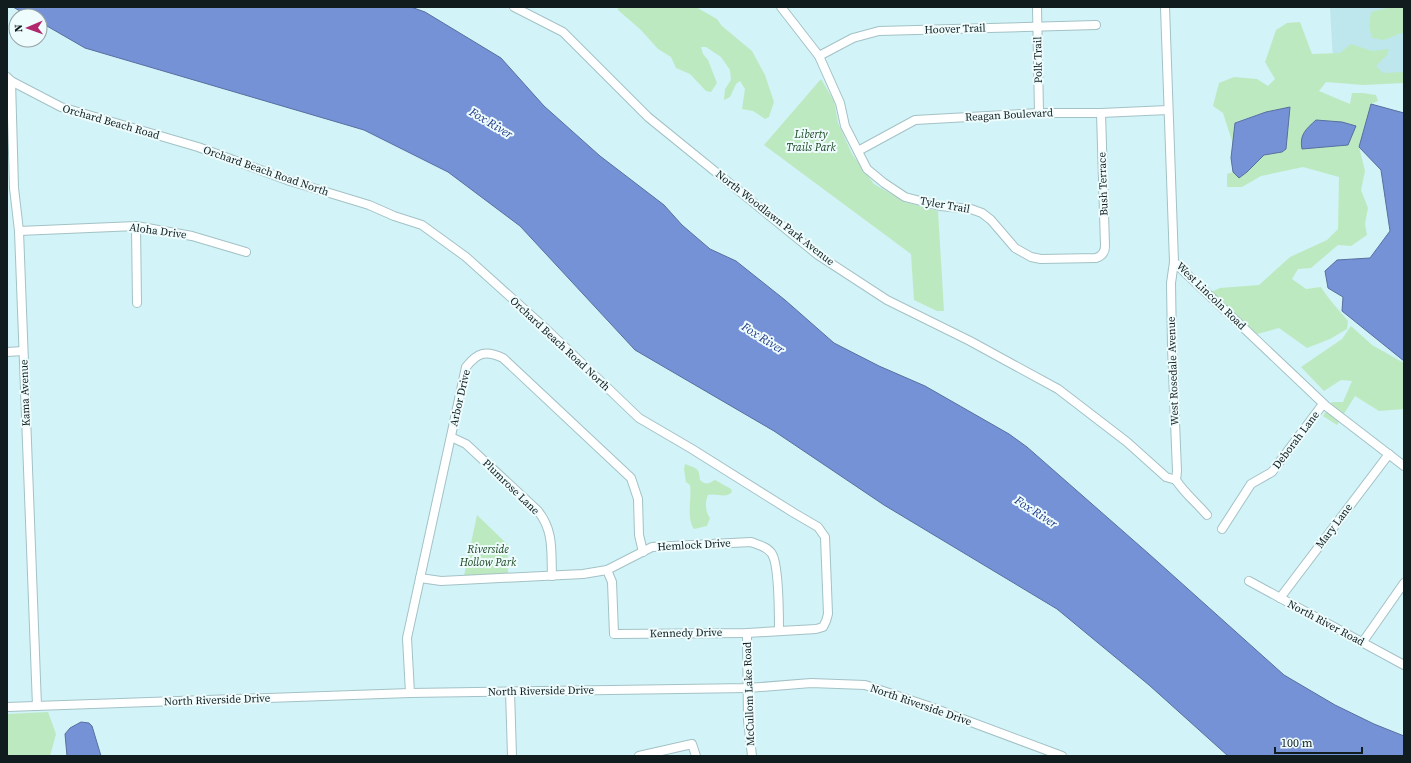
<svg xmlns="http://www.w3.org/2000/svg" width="1411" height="763" font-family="'Source Serif 4',serif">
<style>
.built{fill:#bde7ed}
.green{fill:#bde9c0}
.water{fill:#7692d7;stroke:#576f9f}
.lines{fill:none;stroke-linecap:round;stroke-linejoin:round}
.minor-casing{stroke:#a3c2c6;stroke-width:10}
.minor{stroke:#fff;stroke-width:8}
.labels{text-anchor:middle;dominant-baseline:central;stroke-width:4;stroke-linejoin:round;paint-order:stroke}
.street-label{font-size:11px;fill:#101c1d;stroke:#effcfd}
.park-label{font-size:11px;font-style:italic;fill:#17451e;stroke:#effcfd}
.water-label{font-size:12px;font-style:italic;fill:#1e3887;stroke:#effcfd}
</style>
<rect width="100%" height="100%" fill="#d2f3f7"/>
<!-- built -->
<path class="built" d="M1330,7h74v72h-70z"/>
<!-- green -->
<g class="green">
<path d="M618,7h78l21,12 5,7 30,25 13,24 9,27 -5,15 -4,2 -12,-8 -11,-2 3,-20 -5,-8 -4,3 -6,13 -6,3 1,-11 6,-9 -1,-10 -9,-13 -15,-10h-5l2,7 5,6 9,23 -6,9 -5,-1 -16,-17 -14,-6 -5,-11 -13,-8 -17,-19 -23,-20z"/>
<path d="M1392,7h12v25l-20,8 -12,-2 -3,-12 2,-14z"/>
<path d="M1300,22l12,32 28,-1 11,-9 21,7 17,-2 -2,6 -11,11 7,7 21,-1v11l-41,2 -37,-3 -7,9 31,13 2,-11h11l13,2 2,6 -7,3 -12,43 6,24 -4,19 7,18 -3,16 2,11 -16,11 -13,-1 -27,23 -13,1 -6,10 14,10 15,-2c8,13 18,23 27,34l-1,8 -17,10 -23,9 -28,-20 -22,6 -46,-42 9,-4 39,-3 31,-28 37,-17 11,-11 1,-52 -36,-10 -42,9 -19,11h-15v-13l6,-2 6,6 8,-6 17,-17 18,-3 8,-44 -24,4 -31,10 -2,22 -10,-31 -10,-7 6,-23 15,-6 23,2 11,7 7,-7 -10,-17 11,-32 11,-7z"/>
<path d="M821,79l13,22 4,22 14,31 22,30 31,18 33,9 6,100h-7l-23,-11 -3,-46 -147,-109z"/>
<path d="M1351,326l21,19 32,18v46l-25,2 -24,-15 -18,29 -14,-9 9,-14h11l9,-21 -11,-1 -17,11 -23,-24 41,-28z"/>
<path d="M685,464c12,5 14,3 15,16 6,6 9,3 15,0l16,9 1,3c-6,7 -15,1 -24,3 -3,6 -3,17 2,23l-3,8 -13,3c-8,-12 -2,-29 -4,-44l-4,-3 -2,-13z"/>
<path d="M477,515l30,29 1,30 -44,2z"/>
<path d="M48,712l8,22 -6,22h-43v-42z"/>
</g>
<!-- water -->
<g class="water">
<path d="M13,7h398l14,5 76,46 43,48 56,50 64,49 18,20 28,24 26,12 49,39 49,43 45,23 46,20 84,48 18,13 122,107 135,121 51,30 39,19 30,12v20h-176l-79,-71 -92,-76 -173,-104 -110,-74 -139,-81 -115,-124 -72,-54 -84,-42 -279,-82 -45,-26v-6h-11z"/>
<path d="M1371,104l33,9v248l-62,-50 1,-14 -15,-9 -3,-17 12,-11 33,-2 20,-27 -9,-61 -22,-23z"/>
<path d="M1290,107l-4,42 -4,3 -18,3 -17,17 -8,6 -6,-6 -2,-14 4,-35 31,-11z"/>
<path d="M1316,120l26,2 14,4 -8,19 -46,4c-3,-14 4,-20 14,-29z"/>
<path d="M81,722l8,1 3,3 9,30h-34l-2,-22 5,-6z"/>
</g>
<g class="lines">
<!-- minor casing -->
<g class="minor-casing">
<g id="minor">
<path d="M514,7l49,25 85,85 170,138 69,45 83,41 88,48 69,53 39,35 10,3"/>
<path d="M781,7l38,49 21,47 5,23 22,43 17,14 21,14 35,9 31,3 11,4 9,7 24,28 16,9 10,2 55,-1c6,-2 9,-6 9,-12l-4,-133"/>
<path d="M1037,7l2,106"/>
<path d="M1165,7l9,255 152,144 78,60"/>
<path d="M819,56l34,-18 26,-7 217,-6"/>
<path d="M7,77l4,4 50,26 137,40 92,34 79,24 25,11 28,9 44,32 79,71 94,90 53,31 102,64 24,14 7,10 3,77 -2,7 -3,6 -7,2 -69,4 -133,1 -2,-52 -5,-12"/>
<path d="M11,81l3,107 5,43 18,475"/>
<path d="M858,151l57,-31 124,-7h62l67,-3"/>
<path d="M136,226l1,77"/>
<path d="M19,231l117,-5 56,10 54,16"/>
<path d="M1174,262l-3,21 1,64 5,124 -1,9"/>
<path d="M7,352l16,-1"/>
<path d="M451,437l15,7 72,67c16,20 13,40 14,65"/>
<path d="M1176,480c9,14 21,23 31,35"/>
<path d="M1222,529l29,-45 21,-12 51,-68"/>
<path d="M420,578l21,3 142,-7 24,-4 45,-23 99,-5c8,3 17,5 21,12 7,11 7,61 7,77"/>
<path d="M1249,581l155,84"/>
<path d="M1280,598l109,-144"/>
<path d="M747,633l1,87 4,36"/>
<path d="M1362,643l42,-60"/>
<path d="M510,691l2,65"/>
<path d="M410,693l-3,-55 59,-271c12,-15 20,-17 37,-9l128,120 7,21 1,36 4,17"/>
<path d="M7,707l403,-14 338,-5 63,-5 54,2 63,21 134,50"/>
<path d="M639,756l53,-12 4,12"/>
</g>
</g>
<!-- minor -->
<use href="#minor" class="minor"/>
</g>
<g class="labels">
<!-- street labels -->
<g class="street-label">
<text transform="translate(955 29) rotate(-2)">Hoover Trail</text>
<text transform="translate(1038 60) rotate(-91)">Polk Trail</text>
<text transform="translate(1009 115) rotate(-3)">Reagan Boulevard</text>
<text transform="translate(111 122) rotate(16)">Orchard Beach Road</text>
<text transform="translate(266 171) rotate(19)">Orchard Beach Road North</text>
<text transform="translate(1103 184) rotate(-92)">Bush Terrace</text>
<text transform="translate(945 205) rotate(10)">Tyler Trail</text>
<text transform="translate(775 218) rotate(38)">North Woodlawn Park Avenue</text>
<text transform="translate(158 231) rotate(8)">Aloha Drive</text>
<text transform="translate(1211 296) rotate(44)">West Lincoln Road</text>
<text transform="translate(560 344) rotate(43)">Orchard Beach Road North</text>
<text transform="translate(1173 371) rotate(-92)">West Rosedale Avenue</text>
<text transform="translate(25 393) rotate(-92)">Kama Avenue</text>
<text transform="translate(460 398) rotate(-77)">Arbor Drive</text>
<text transform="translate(1296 440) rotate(-53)">Deborah Lane</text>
<text transform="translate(511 487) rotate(44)">Plumrose Lane</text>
<text transform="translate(1334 526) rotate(-53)">Mary Lane</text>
<text transform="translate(694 545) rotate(-3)">Hemlock Drive</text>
<text transform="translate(1326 623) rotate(28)">North River Road</text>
<text transform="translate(686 633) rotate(-1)">Kennedy Drive</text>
<text transform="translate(541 691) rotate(-1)">North Riverside Drive</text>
<text transform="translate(749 694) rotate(-92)">McCullom Lake Road</text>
<text transform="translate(217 700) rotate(-2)">North Riverside Drive</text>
<text transform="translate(921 705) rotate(19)">North Riverside Drive</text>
</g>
<!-- park labels -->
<g class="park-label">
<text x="811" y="134">Liberty<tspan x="811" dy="13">Trails Park</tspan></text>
<text x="488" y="549">Riverside<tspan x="488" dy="13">Hollow Park</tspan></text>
</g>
<!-- water labels -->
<g class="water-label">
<text transform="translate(491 123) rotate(31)">Fox River</text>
<text transform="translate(763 338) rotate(32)">Fox River</text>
<text transform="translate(1036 512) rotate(33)">Fox River</text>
</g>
</g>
<!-- border -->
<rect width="1411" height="763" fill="none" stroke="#101c1d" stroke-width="16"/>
<!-- north arrow -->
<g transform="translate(28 28) rotate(268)"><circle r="19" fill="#effcfd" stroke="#96a2a3"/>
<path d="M0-3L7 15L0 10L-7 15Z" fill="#b0286b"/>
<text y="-6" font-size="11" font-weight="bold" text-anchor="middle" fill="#101c1d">N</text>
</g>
<!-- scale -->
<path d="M1275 747v6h87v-6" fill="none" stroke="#101c1d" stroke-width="2"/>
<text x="1281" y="747" font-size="12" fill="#101c1d" stroke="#effcfd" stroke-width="3" paint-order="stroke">100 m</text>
</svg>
